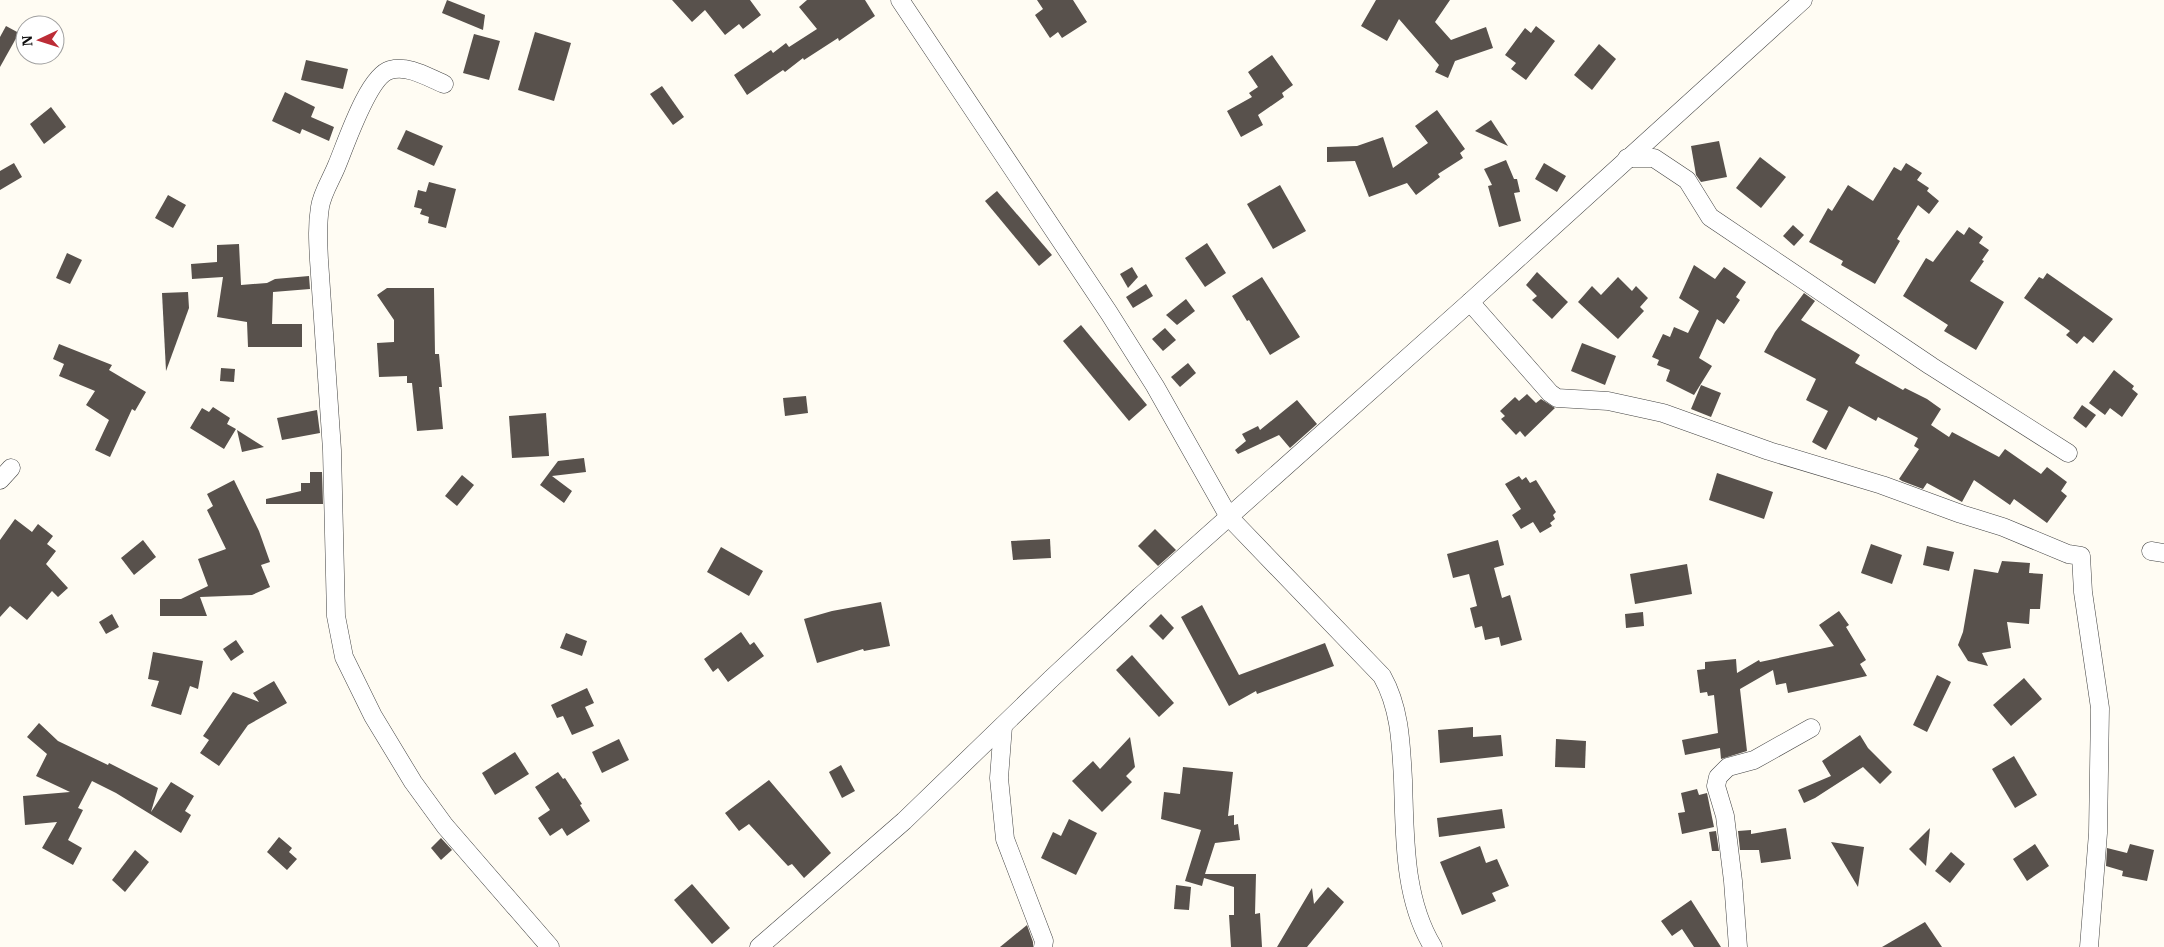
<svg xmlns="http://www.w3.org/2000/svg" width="2164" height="947" font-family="'IBM Plex Serif',serif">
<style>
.building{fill:#58514c}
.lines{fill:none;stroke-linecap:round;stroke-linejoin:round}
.street-casing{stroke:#434343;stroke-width:19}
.street{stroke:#fff;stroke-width:18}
</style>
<rect width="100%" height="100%" fill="#fffcf3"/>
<!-- building -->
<g class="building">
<path d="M447,0l38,15 -2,15 -41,-17z"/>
<path d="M672,0h78l11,15 -18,14 -4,-5 -14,11 -20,-25 -13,12z"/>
<path d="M807,0h58l10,16 -36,25 -1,-3 -34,22 -1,-2 -18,14 -2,-2 -36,25 -13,-20 37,-25 2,3 13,-10 3,4 28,-18 -18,-22z"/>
<path d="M1037,0h36l14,22 -25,16 -4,-6 -8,6 -15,-23 8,-6z"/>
<path d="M1376,0h74l-15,22 16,18 35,-13 7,21 -38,13 -7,17 -13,-6 4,-7 -40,-46 -12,22 -26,-15z"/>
<path d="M6,26l13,7 -19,34v-30z"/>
<path d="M1536,26l19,15 -29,39 -15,-11 5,-6 -11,-8 20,-27 6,5z"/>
<path d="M535,32l36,11 -17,58 -36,-11z"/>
<path d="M474,34l26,7 -11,39 -26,-7z"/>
<path d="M1599,44l17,15 -24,31 -18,-15z"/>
<path d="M1272,55l21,30 -11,8 2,4 -26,18 5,10 -22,12 -14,-26 25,-14 -3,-4 9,-6 -10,-15z"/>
<path d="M306,60l42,9 -5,20 -42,-9z"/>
<path d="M662,86l22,31 -11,8 -23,-31z"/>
<path d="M285,92l30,15 -4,10 23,10 -5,14 -27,-12 -2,5 -28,-13z"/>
<path d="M51,107l15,20 -22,17 -14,-20z"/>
<path d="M1437,110l28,39 -5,4 3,5 -25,16 2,3 -24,18 -9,-12 -38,14 -14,-36 -28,1v-15l30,-1 26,-9 10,31 35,-25 -13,-17z"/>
<path d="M1491,120l17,26 -33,-15z"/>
<path d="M406,130l37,16 -9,20 -37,-17z"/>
<path d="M1719,141l8,36 -26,5 -5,-7 -5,-29z"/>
<path d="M1760,157l26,20 -25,31 -25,-20z"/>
<path d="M1506,160l8,19h3l3,13 -6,1 7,28 -22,6 -11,-41 4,-1 -8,-16z"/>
<path d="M14,163l8,14 -22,13v-19z"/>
<path d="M1544,163l22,13 -9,16 -22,-13z"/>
<path d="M1906,163l16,10 -5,7 12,8 -2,3 12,10 -10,13 -11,-9 -21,34 3,2 -25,43 -34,-19 2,-4 -34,-19 19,-34 4,3 16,-26 25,16 21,-34 7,4z"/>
<path d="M429,182l27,7 -10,39 -18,-5 1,-6 -9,-3 2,-5 -8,-2 4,-17 8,2z"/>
<path d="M1280,185l26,46 -33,18 -26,-45z"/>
<path d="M997,191l55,64 -13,11 -54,-65z"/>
<path d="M168,195l18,10 -13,23 -18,-10z"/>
<path d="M1793,225l11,10 -10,11 -11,-10z"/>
<path d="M1969,227l14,10 -4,6 10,7 -7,10 2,1 -14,20 34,21 -28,48 -32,-19 4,-6 -45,-29 23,-38 7,4 24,-32 7,5z"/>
<path d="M1207,243l19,30 -21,14 -20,-29z"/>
<path d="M239,244l2,41 26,-2 8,-4 34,-3 1,13 -37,3 -1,32h30v23h-54l-1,-25 -30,-5 6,-40 -31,2 -1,-15 26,-2v-17z"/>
<path d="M67,253l15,7 -12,24 -14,-6z"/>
<path d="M1694,265l21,14 9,-12 22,15 -10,15 4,3 -16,24 -7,-5 -18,39 13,8 -18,29 -28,-14 4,-11 -13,-5 2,-5 -7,-3 11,-23 7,3 4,-10 14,6 11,-22 -20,-13z"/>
<path d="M1132,267l6,10 -10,11 -8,-14z"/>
<path d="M1537,272l31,30 -16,17 -20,-19 5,-4 -11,-11z"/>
<path d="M2047,273l66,46 -20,24 -9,-7 -7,8 -11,-9 4,-4 -46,-33 15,-21 4,2z"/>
<path d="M1262,277l38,60 -30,18 -21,-35 -2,1 -15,-25z"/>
<path d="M1618,277l14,14 4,-5 12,12 -8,9 4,4 -26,28 -40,-37 14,-16 9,9z"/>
<path d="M1146,284l7,12 -20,12 -7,-11z"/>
<path d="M387,288h47l1,66h4l3,33h-3l4,42 -26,2 -5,-48h-5v-7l-28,1 -2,-34 17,-1v-22l-17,-25z"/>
<path d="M188,292l1,16 -23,63 -4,-78z"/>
<path d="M1804,293l11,8 -14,19 59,35 -5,8 48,27 2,-2 22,11 14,10 -10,16 18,12 3,-5 47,25 6,-8 36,25 6,-7 20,15 -6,9 6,5 -20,27 -33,-24 -4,6 -36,-25 -12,22 -35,-19 -4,6 -21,-8 -3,-2 20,-30 -5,-3 4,-8 -40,-21 -2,4 -27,-15 -23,44 -14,-8 16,-31 -22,-11 10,-21 -52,-27 11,-20z"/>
<path d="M1186,299l9,12 -18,14 -11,-10z"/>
<path d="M1081,325l66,80 -18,16 -66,-80z"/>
<path d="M1165,328l11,12 -13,11 -11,-12z"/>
<path d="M1582,343l34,13 -11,29 -34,-14z"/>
<path d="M59,344l53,21 -3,5 37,22 -11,19 -3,-2 -22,48 -15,-7 14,-30 -23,-15 9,-14 -36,-15 5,-12 -11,-5z"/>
<path d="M1188,363l8,10 -16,14 -9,-10z"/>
<path d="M221,368l14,1 -1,13 -14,-1z"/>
<path d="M2114,370l20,16 -2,3 6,5 -16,23 -12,-9 -5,7 -16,-12z"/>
<path d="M1701,385l20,8 -10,24 -20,-8z"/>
<path d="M1527,394l9,9 5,-4 14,9 -30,29 -5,-6 -4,4 -15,-16 4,-3 -5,-5 15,-14 4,4z"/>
<path d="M806,396l2,17 -23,3 -2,-18z"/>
<path d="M1297,400l20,24 -27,24 -11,-13 -41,19 -3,-4 11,-9 -4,-7 16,-8 2,4z"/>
<path d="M2082,405l14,10 -10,13 -13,-10z"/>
<path d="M213,407l17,11 -3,6 9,5 -12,20 -34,-21 12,-20 7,4z"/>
<path d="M317,410l3,23 -38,7 -5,-22z"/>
<path d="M546,413l3,43 -37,2 -3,-42z"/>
<path d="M237,430l27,17 -22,5z"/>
<path d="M584,458l2,14 -34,4 20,15 -8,12 -24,-18 18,-24z"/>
<path d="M310,472h12l1,32h-57v-5l35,-8v-8h9z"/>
<path d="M1717,473l56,19 -9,27 -55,-19z"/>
<path d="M462,475l12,10 -17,21 -12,-10z"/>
<path d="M1519,476l3,4 4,-3 4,6 6,-3 20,32 -3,3 2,4 -5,4 2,3 -12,7 -7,-11 -12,7 -9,-14 9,-6 -16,-25z"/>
<path d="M234,480l25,51 11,31 -9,3 9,22 -18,8 -52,2 7,19h-47v-17h21l27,-13 -10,-27 28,-10 -19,-39 6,-4 -6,-12z"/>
<path d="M15,519l17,13 6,-8 15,12 -6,8 9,7 -10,13 22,24 -10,9 -6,-6 -25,29 -17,-14 -10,11v-77z"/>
<path d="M1155,529l21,21 -18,16 -20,-20z"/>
<path d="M1050,539l1,19 -38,2 -2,-19z"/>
<path d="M143,540l13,17 -22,18 -13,-17z"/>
<path d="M1498,540l6,25 -10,3 8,30 8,-3 12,45 -21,6 -2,-9 -14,3 -3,-14 -7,2 -5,-20 7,-2 -8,-32 -16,4 -6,-24z"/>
<path d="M1871,544l31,11 -10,29 -31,-11z"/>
<path d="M1927,546l27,6 -5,19 -26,-6z"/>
<path d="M721,547l42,24 -14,25 -42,-24z"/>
<path d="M2002,561l28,2 -1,10 14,1 -3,35h-10l-1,15 -22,-2 4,26 -29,5 6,13 -20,-5 -10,-16 5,-13 11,-63 24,4z"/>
<path d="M1687,564l5,30 -57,10 -5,-30z"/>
<path d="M881,602l9,44 -26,5 -1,-2 -46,14 -13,-44 28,-8z"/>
<path d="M1202,605l37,70 86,-32 9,23 -77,28 -1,-3 -27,15 -48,-89z"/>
<path d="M1839,611l10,14 -3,2 20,33 -6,4 7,12 -79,17 -2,-10 -10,2 -3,-15 -33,19 7,62 -26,8 -1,-11 -35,7 -3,-15 36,-7 -4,-38 -6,1 -1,-4 -7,1 -3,-23 8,-1v-7l31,-3 1,14 22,-13 1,2 74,-16 -15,-21z"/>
<path d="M1643,612l1,14 -18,2 -1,-14z"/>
<path d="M112,614l7,13 -13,7 -7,-12z"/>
<path d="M1161,614l13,14 -11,12 -14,-14z"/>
<path d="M741,632l9,13 4,-3 10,14 -36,26 -10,-14 -5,4 -9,-13z"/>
<path d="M566,633l21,8 -5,15 -22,-8z"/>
<path d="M236,640l8,12 -13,9 -8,-12z"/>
<path d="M153,652l50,9 -5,28 -8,-3 -9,29 -30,-9 8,-25 -11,-2z"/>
<path d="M1132,655l42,48 -15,14 -43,-47z"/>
<path d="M1937,675l14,7 -24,50 -14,-7z"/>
<path d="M2024,678l18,21 -31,27 -18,-21z"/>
<path d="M274,681l13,22 -39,22 -29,41 -19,-13 9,-13 -6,-4 30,-44 26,10 -6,-9z"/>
<path d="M587,688l7,15 -9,4 9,19 -22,9 -9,-19 -6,2 -6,-13z"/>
<path d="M39,723l19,18 50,24 1,-2 49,25 -7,24 20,-30 23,14 -9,15 6,4 -10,18 -65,-40 -24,-12 -14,27 5,2 -15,30 14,8 -9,17 -31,-17 15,-26 -32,3 -2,-29 47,-4 -34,-16 11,-22 -20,-17z"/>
<path d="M1473,727v10l28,-2 2,21 -63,7 -2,-33z"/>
<path d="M1860,735l8,13 24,24 -12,12 -17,-17 -48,31 -11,5 -6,-13 33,-14 -9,-15z"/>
<path d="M1130,737l5,30 -9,9 6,6 -30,30 -30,-31 21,-20 7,8z"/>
<path d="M619,739l10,21 -27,13 -10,-21z"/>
<path d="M1556,739l30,2 -1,27 -30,-1z"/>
<path d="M515,752l14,22 -34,21 -13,-22z"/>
<path d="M2014,756l23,39 -22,13 -23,-39z"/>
<path d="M841,765l14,26 -13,7 -13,-26z"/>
<path d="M1183,767l50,5 -5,44 6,-1v10l4,-1 2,16 -25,3 -10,31h51l-1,40 5,-1 2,34h-31l-2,-32h5v-28l-30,-9 -2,8 -17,-5 16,-51 -40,-11 3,-27 16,2z"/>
<path d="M558,772l5,7 2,-1 17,26 -2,1 10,16 -23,15 -5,-8 -12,8 -12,-18 12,-8 -15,-23z"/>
<path d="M769,780l62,73 -27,25 -12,-14 -4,2 -39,-42 -10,7 -14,-18z"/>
<path d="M1697,789l2,6 8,-2 7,34 -32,7 -4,-21 7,-1 -4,-19z"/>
<path d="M1502,809l3,19 -66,9 -2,-19z"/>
<path d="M1069,819l28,14 -21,42 -35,-17 12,-26 8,4z"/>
<path d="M1786,828l5,31 -30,4 -2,-13h-19l-2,-19 13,-1v4z"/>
<path d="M1930,828l-4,38 -17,-17z"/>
<path d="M1716,831l3,20h-7l-3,-19z"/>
<path d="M279,837l13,11 -3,4 8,7 -10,11 -20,-18z"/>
<path d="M441,838l11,12 -11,10 -10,-12z"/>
<path d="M1831,842l33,5 -6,40z"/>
<path d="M2035,844l14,22 -22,15 -14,-22z"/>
<path d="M2130,844l24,6 -7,31 -25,-5 1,-5 -17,-5 1,-18 20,5z"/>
<path d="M1480,846l6,17 11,-4 12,27 -17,7 4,8 -34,14 -22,-53z"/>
<path d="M135,850l14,12 -24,30 -13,-12z"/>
<path d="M1951,852l14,12 -15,19 -15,-12z"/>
<path d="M692,884l38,44 -18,16 -38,-44z"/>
<path d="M1176,885l15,2 -2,23 -15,-1z"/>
<path d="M1328,887l16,15 -37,45h-30l35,-59 2,16z"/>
<path d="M1691,900l30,47h-27l-12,-18 -10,7 -11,-15z"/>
<path d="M1925,922l17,25h-60z"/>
<path d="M1027,925l6,17v5h-33z"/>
</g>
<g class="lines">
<!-- street casing -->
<g class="street-casing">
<g id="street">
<path d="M900,0l209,313 46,73 74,131 153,159c18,32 19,67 21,104 2,55 0,118 30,167"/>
<path d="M444,84c-17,-7 -35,-19 -54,-14 -22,6 -44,74 -53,95 -5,13 -15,28 -17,42 -3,18 -2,35 -1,53l13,190 4,166 8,41 29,59 40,66 32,44 105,121"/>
<path d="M1627,158h27l33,22 23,37 221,149 137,87"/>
<path d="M1470,302l80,91 7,5 51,3 55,12 106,38 113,34 79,29 42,13 65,27 13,2 2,36 17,116 -2,125 -9,114"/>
<path d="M0,480l11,-12"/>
<path d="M2151,551l13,2"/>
<path d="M1003,726l-4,52 6,61 39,102 -1,6"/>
<path d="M759,947l145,-126 147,-142 89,-83 330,-294 333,-302"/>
<path d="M1738,947l-5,-66 -8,-65 -9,-30 2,-9 10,-10 26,-7 57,-32"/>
</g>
</g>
<!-- street -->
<use href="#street" class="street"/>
</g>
<!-- north arrow -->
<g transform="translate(40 40) rotate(266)"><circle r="24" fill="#ffffff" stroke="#9f9f9f"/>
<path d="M0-4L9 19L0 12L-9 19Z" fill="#bc2c36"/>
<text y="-8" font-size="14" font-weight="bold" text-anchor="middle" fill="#101010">N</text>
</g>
</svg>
